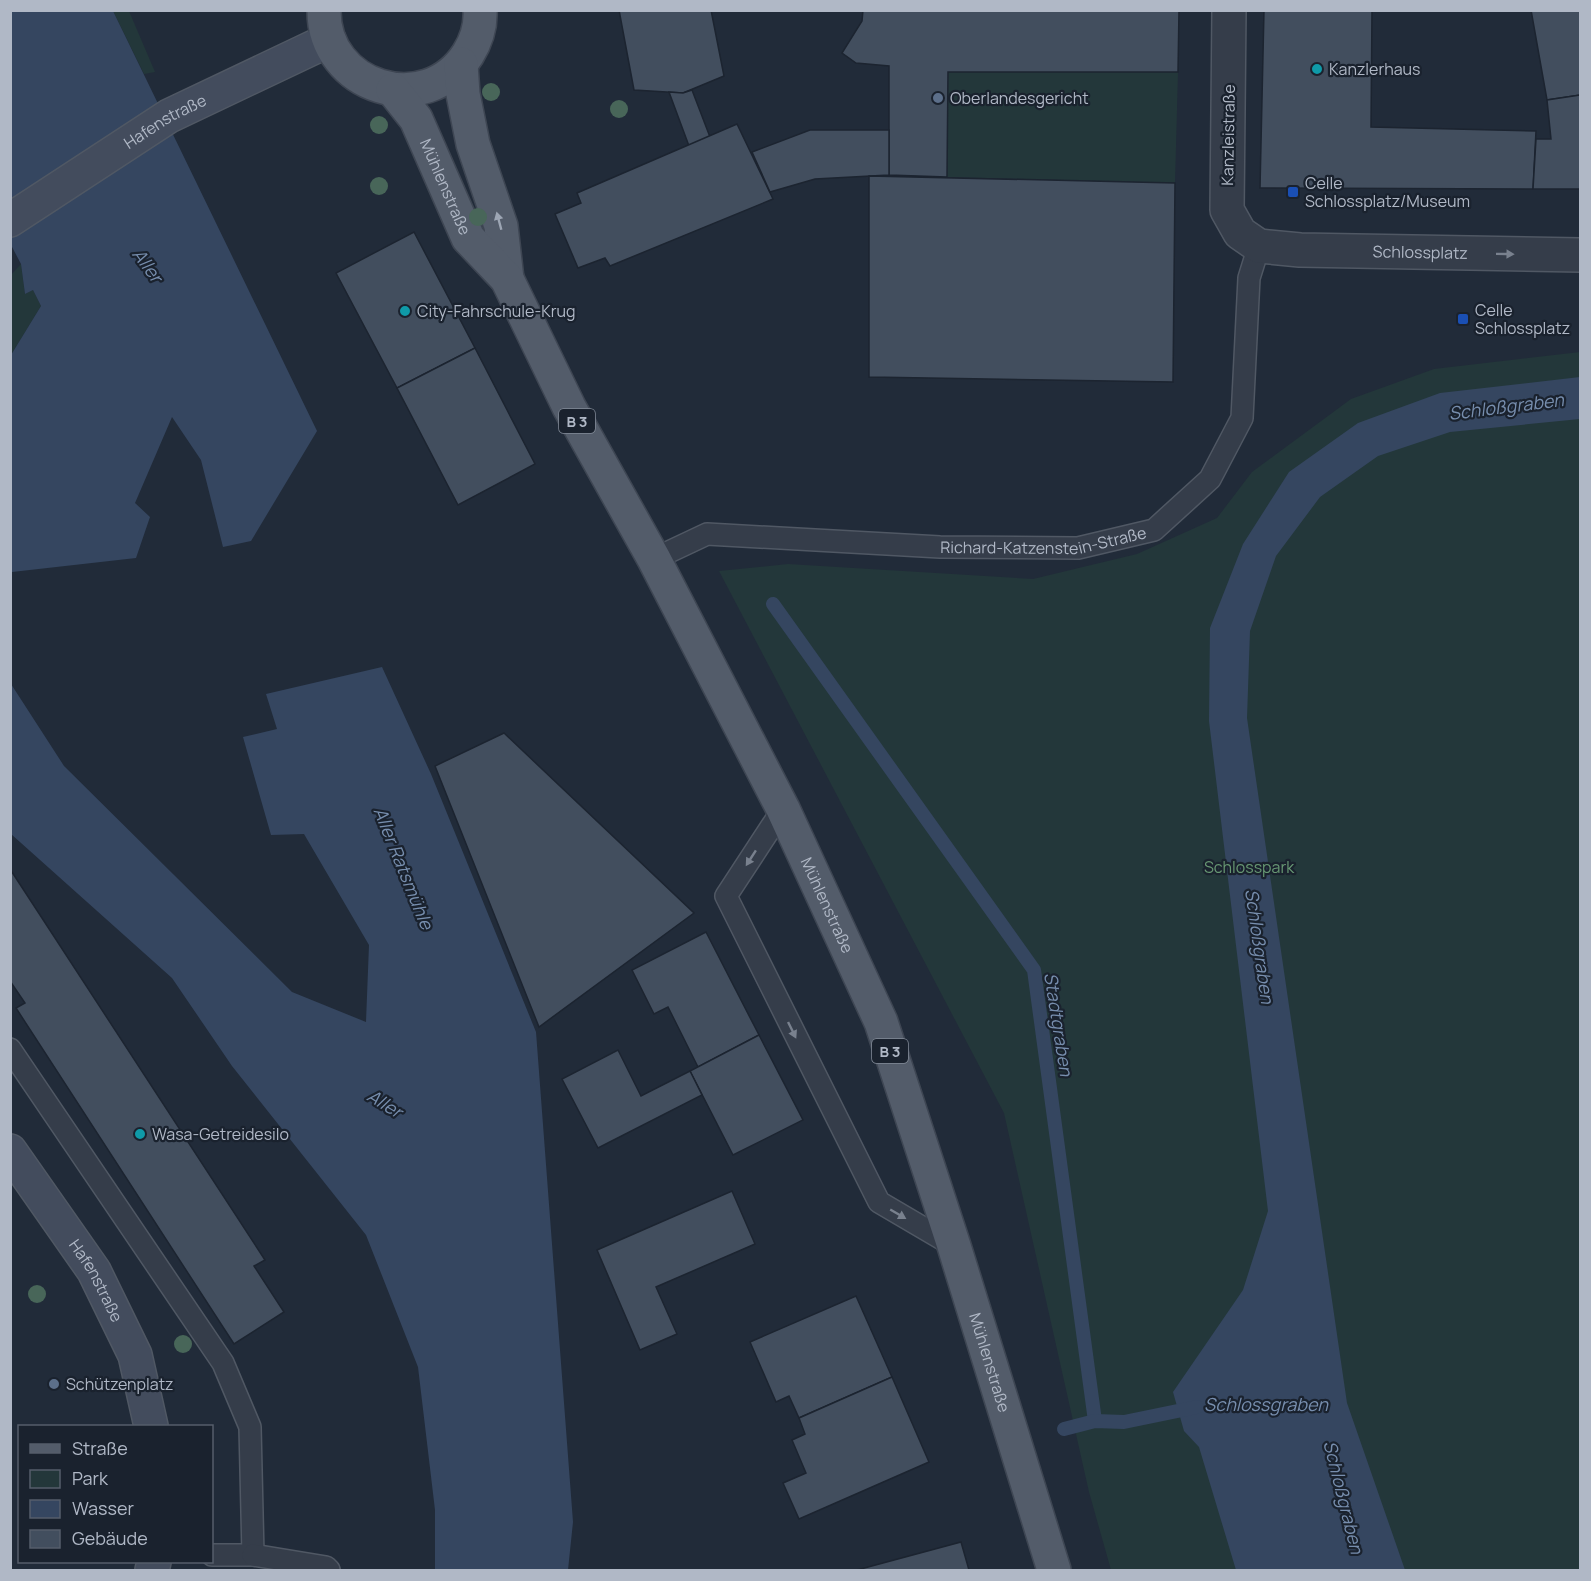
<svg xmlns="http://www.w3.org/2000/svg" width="1591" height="1581" font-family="Manrope,sans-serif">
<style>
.green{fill:#23373a}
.water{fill:#354660}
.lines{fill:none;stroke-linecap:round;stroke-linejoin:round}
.stream{stroke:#354660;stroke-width:14}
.building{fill:#424e5e;stroke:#1c2430;stroke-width:1.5}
.lane-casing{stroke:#505864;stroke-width:24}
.street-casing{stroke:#505864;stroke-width:36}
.secondary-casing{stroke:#505864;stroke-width:36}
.primary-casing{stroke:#3e4653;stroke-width:36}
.lane{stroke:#353d4a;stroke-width:21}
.street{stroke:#353d4a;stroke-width:33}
.secondary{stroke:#434c5d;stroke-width:33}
.primary{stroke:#535c6a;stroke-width:33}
.tree{fill:#486659}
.oneway{fill:#9da6b4}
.oneway2{fill:#79818e}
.culture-dot{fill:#0f9aa8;stroke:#1a222e;stroke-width:2}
.service-dot{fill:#5c6f8a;stroke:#1a222e;stroke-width:2}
.transit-dot{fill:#1a4fb4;stroke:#1a222e;stroke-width:2}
.labels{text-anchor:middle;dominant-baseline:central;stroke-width:4.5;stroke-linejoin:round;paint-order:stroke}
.shield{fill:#1a222e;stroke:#838b98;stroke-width:1.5}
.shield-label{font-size:15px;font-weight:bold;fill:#b0b8c6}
.poi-label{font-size:16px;fill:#b0b8c6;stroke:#1a222e;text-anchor:start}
.street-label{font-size:16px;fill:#b0b8c6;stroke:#1a222e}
.park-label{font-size:16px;fill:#679773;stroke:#1a222e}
.water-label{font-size:18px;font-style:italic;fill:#778eae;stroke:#1a222e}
</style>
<rect width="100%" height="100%" fill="#212b39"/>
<!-- green -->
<g class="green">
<path d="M113,11h16l26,61 -11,2z"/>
<path d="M948,72h230l-3,111 -228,-6z"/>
<path d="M21,264l4,30 8,-4 8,16 -30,49v-80z"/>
<path d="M1580,352v1218h-469l-22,-78 -85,-379 -285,-542 69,-7 245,15 104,-25 80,-36 35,-46 99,-73 83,-30z"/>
</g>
<!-- water -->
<g class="water">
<path d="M11,11h102l204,420 -66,110 -28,6 -22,-87 -29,-43 -37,86 15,14 -14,41 -124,14 -1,5v-222l30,-49 -8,-16 -8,4 -4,-30 -10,-19z"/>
<path d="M1580,377v42l-130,13 -72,24 -58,41 -44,59 -26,75 -3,87 100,685 58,167h-169l-37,-123 -15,-16 -11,-39 70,-102 25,-79 -59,-490 1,-93 33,-84 46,-72 69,-49 82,-30z"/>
<path d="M382,667l49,107 105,258 37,490 -5,48h-133v-60l-17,-143 -52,-132 -134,-169 -60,-88 -161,-144v-150l53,82 228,226 74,30 3,-77 -65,-111 -33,1 -28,-98 34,-8 -11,-35z"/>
</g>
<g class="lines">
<!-- stream -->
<g class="stream">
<path d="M773,604l261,366 61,451"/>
<path d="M1064,1429l31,-8 29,1 73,-15"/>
</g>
</g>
<!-- building -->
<g class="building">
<path d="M619,10h92l13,66 -41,17 -49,-3z"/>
<path d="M863,10h316l-1,62h-230l-1,105 -58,-2v-109l-33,-3 -14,-10 20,-32z"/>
<path d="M1264,10h108l-1,117 165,4 -3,58 -273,-1z"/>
<path d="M1531,10h49v85l-33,5z"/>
<path d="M692,90l18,47 -21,9 -20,-54 14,1z"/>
<path d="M1580,95v94h-47l3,-50h15l-4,-39z"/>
<path d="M737,124l36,75 -163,67 -5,-8 -27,10 -23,-54 26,-11 -4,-10z"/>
<path d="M810,130h79v45l-74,4 -45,13 -18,-40z"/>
<path d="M869,176l306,7 -2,199 -304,-5z"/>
<path d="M414,232l61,116 -78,40 -61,-115z"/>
<path d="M475,348l60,116 -77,41 -61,-117z"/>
<path d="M504,733l190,180 -155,114 -104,-261z"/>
<path d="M10,869l255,391 -11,6 30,46 -50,32 -218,-336 9,-5 -15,-22z"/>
<path d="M706,932l53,103 -61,32 -30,-60 -14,7 -22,-44z"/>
<path d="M759,1035l44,85 -70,35 -43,-84z"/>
<path d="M618,1050l23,46 49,-25 12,24 -104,53 -36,-69z"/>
<path d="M732,1191l23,53 -99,43 21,47 -37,16 -43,-100z"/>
<path d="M856,1296l36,81 -93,41 -10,-22 -13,6 -26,-60z"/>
<path d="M892,1377l37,85 -130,57 -16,-36 23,-10 -14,-33 13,-6 -6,-16z"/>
<path d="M961,1542l8,28h-112z"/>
</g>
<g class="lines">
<!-- lane casing -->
<g class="lane-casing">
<g id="lane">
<path id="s1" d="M654,559l53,-25 233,13 138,1 76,-18 56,-51 32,-61 7,-140 10,-32"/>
<path d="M783,809l-57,87 153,306 75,44"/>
<path d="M10,1049l213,314 27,64 3,128h-41"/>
<path d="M253,1555l73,12 3,3"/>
</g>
</g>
<!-- street casing -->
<g class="street-casing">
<g id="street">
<path id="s2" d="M1229,10l-2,200 13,23 19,13 41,4 280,5"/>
</g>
</g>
<!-- secondary casing -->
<g class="secondary-casing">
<g id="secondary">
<path id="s3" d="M10,220l159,-104 160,-76"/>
<path id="s4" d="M10,1151l84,120 41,84 16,71"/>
<path d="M152,1570l2,-8"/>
</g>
</g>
<!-- primary casing -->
<g class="primary-casing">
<g id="primary">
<path d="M324,10c-1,78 102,110 144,44 8,-13 13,-28 12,-44"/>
<path d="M461,64l2,30 10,50 28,82 6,53"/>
<path id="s5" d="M393,90l23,29 52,119 39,41 62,128 85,152 129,250 98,213 73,224 100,324"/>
</g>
</g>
<!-- lane -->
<use href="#lane" class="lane"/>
<!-- street -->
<use href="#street" class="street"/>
<!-- secondary -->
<use href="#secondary" class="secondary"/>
<!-- primary -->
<use href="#primary" class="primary"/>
</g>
<!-- trees -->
<g class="tree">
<circle cx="491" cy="92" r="9"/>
<circle cx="619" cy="109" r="9"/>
<circle cx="379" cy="125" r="9"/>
<circle cx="379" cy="186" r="9"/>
<circle cx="478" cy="217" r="9"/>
<circle cx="37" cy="1294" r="9"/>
<circle cx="183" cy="1344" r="9"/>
</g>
<!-- one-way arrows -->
<defs><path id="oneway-solid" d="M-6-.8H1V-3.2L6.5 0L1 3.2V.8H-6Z" transform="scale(1.5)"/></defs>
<use class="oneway" href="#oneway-solid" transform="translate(499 221) rotate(-105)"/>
<g class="oneway2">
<use href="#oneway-solid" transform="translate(1505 254) rotate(1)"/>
<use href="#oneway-solid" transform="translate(751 858) rotate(123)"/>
<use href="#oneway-solid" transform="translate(792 1030) rotate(64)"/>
<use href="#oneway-solid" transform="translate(898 1214) rotate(30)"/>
</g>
<!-- markers -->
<g class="culture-dot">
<circle cx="1317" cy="69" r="6"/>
<circle cx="405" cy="311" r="6"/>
<circle cx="140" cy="1134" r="6"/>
</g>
<g class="service-dot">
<circle cx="938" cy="98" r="6"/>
<circle cx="54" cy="1384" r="6"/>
</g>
<g class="transit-dot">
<rect x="1287" y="186" width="12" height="12" rx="3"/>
<rect x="1457" y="313" width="12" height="12" rx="3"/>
</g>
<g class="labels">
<!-- shield labels -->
<g class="shield">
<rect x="559" y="409" width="36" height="24" rx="4.5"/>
<rect x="872" y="1039" width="36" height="24" rx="4.5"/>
</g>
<g class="shield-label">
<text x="577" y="421">B 3</text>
<text x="890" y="1051">B 3</text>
</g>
<!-- poi labels -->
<g class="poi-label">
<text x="1329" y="69">Kanzlerhaus</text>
<text x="950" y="98">Oberlandesgericht</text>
<text x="1305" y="183">Celle<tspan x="1305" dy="18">Schlossplatz/Museum</tspan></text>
<text x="1475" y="310">Celle<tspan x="1475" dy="18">Schlossplatz</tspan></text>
<text x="417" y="311">City-Fahrschule-Krug</text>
<text x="152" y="1134">Wasa-Getreidesilo</text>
<text x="66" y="1384">Schützenplatz</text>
</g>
<!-- street labels -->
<g class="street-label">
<text stroke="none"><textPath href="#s3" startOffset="184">Hafenstraße</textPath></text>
<text transform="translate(1228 135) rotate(-89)">Kanzleistraße</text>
<text stroke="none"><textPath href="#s5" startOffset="111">Mühlenstraße</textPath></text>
<text stroke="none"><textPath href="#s2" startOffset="411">Schlossplatz</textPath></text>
<text stroke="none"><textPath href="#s1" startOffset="396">Richard-Katzenstein-Straße</textPath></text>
<text stroke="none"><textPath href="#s5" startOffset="927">Mühlenstraße</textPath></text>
<text stroke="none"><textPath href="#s4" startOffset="156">Hafenstraße</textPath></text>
<text stroke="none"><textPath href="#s5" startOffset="1413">Mühlenstraße</textPath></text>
</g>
<!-- park labels -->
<g class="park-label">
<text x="1249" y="867">Schlosspark</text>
</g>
<!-- water labels -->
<g class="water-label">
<text transform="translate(148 265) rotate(54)">Aller</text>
<text transform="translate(1506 406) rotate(-7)">Schloßgraben</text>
<text transform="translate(404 868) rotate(68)">Aller Ratsmühle</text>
<text transform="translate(1260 946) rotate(82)">Schloßgraben</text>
<text transform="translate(1059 1024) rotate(81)">Stadtgraben</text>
<text transform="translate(385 1103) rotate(32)">Aller</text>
<text x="1266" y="1404">Schlossgraben</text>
<text transform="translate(1344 1497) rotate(76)">Schloßgraben</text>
</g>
</g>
<!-- border -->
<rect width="1591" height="1581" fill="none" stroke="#b0b8c6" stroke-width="24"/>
<!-- legend -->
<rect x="18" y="1425" width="195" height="138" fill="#1a222e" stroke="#565e6b" stroke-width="1.5"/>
<rect x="30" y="1444" width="30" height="9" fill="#535c6a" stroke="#565e6b" stroke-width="1.5"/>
<text x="72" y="1455" font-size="18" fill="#b0b8c6">Straße</text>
<rect x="30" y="1470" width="30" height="18" fill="#23373a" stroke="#565e6b" stroke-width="1.5"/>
<text x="72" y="1485" font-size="18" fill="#b0b8c6">Park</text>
<rect x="30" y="1500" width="30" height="18" fill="#354660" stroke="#565e6b" stroke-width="1.5"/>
<text x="72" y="1515" font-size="18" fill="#b0b8c6">Wasser</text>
<rect x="30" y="1530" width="30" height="18" fill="#424e5e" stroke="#565e6b" stroke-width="1.5"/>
<text x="72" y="1545" font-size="18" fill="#b0b8c6">Gebäude</text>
</svg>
